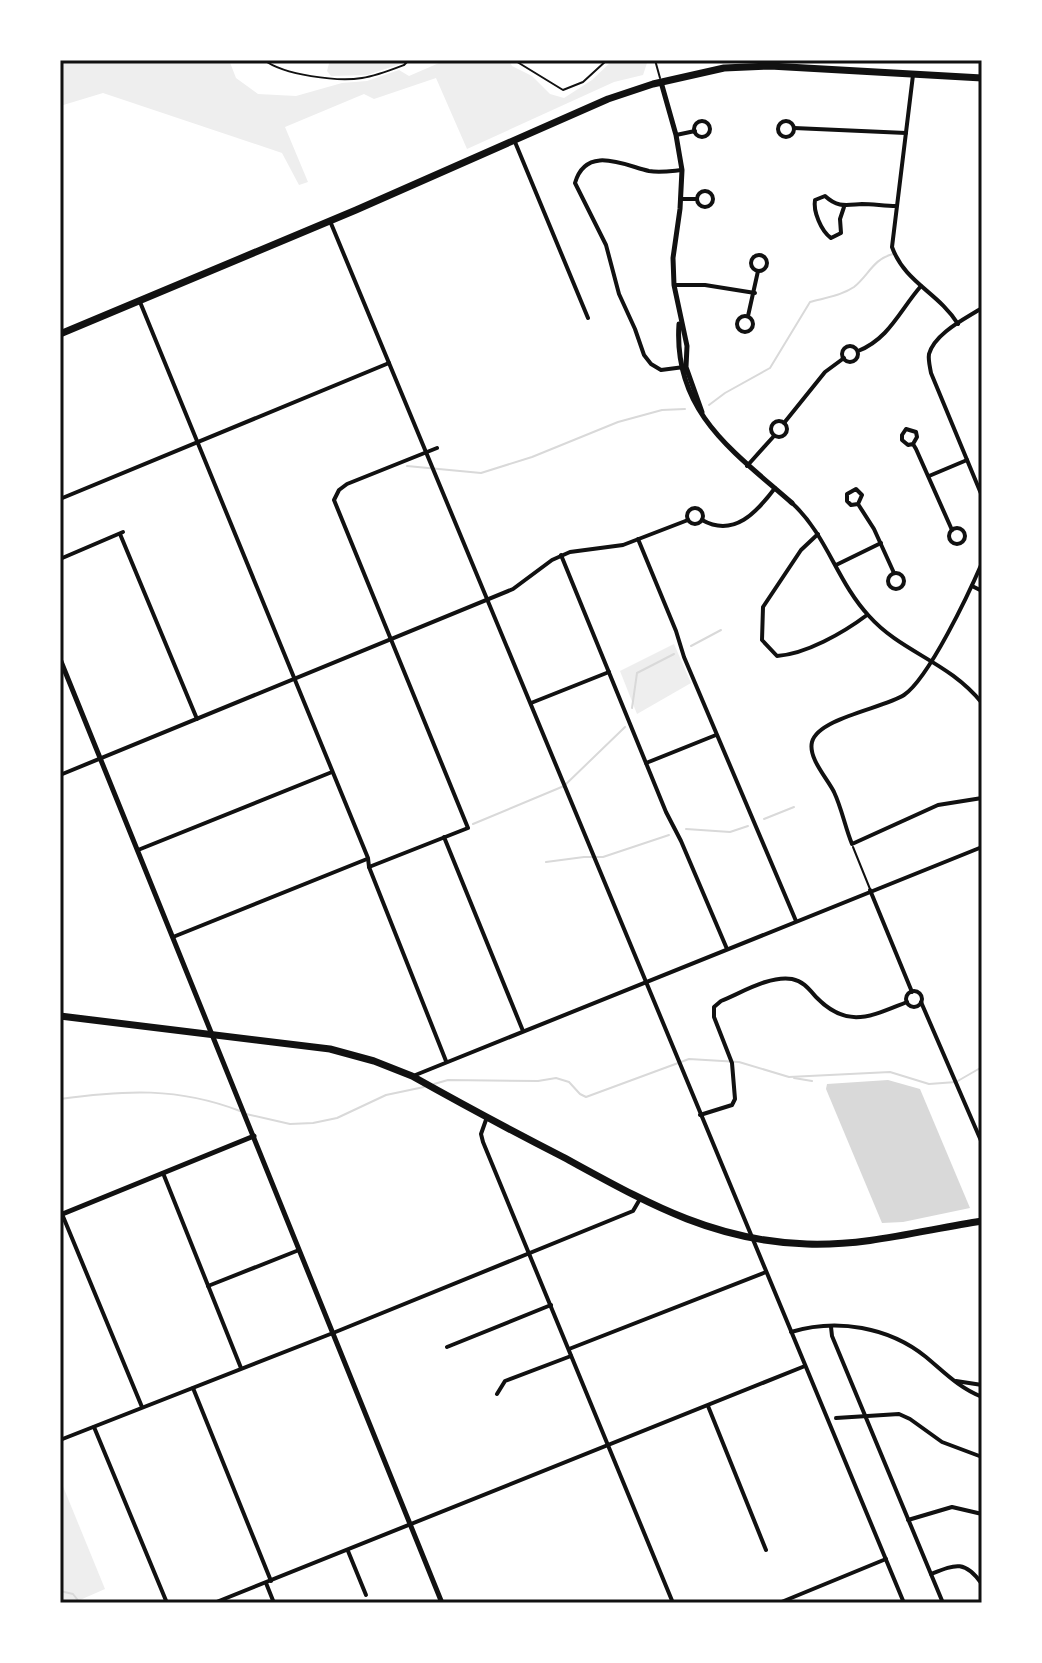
<svg xmlns="http://www.w3.org/2000/svg" width="1042" height="1663" font-family="Ubuntu,sans-serif">
<style>
.green{fill:#eee}
.water{fill:#d9d9d9}
.lines{fill:none;stroke-linecap:round;stroke-linejoin:round}
.stream{stroke:#d9d9d9;stroke-width:2}
.service{stroke:#111;stroke-width:2}
.minor{stroke:#111;stroke-width:4}
.tertiary{stroke:#111;stroke-width:5}
.primary{stroke:#111;stroke-width:7}
.neatline{fill:none;stroke:#111;stroke-width:3}
</style>
<rect width="100%" height="100%" fill="#fff"/>
<!-- green -->
<g class="green">
<path d="M60,60h169l7,18 22,16 38,2 46,-13 25,-2 32,-11 10,6 37,-16h63l3,6 20,10 18,18 14,4 28,-18 21,-20h35l-5,15 -29,7 -147,67 -31,-71 -62,21 -10,-5 -79,33 23,55 -9,3 -17,-32 -179,-60 -43,13z"/>
<path d="M330,60h72l1,3 -36,12 -36,1 -4,-5z"/>
<path d="M674,644l17,39 -54,31 -17,-43z"/>
<path d="M60,1479l45,110 -32,14h-13z"/>
</g>
<!-- water -->
<path class="water" d="M888,1080l32,9 50,119 -67,14 -21,1 -56,-134 1,-5z"/>
<g class="lines">
<!-- stream -->
<g class="stream">
<path d="M709,405l16,-12 45,-25 40,-66c14,-4 31,-6 44,-15 15,-12 19,-28 39,-33"/>
<path d="M407,466l74,7 51,-16 86,-35 44,-12 23,-1"/>
<path d="M691,646l30,-16"/>
<path d="M632,708l5,-35 37,-19"/>
<path d="M764,819l30,-12"/>
<path d="M473,824l91,-38 61,-59"/>
<path d="M686,829l44,3 18,-6"/>
<path d="M546,862l38,-5h19l66,-22"/>
<path d="M794,1078l18,3"/>
<path d="M434,1084l14,-4 90,1 18,-3 13,4 11,12 6,3 103,-38 50,3 50,15 101,-5 39,12 27,-2 26,-15"/>
<path d="M60,1099c64,-9 118,-12 180,12"/>
<path d="M246,1114l44,10 23,-1 24,-5 49,-23 38,-8"/>
<path d="M60,1591l13,3 7,9"/>
</g>
<!-- service -->
<g class="service">
<path d="M264,60c20,15 73,22 98,18 14,-2 29,-8 42,-13l5,-5"/>
<path d="M514,60l49,30 20,-8 24,-22"/>
<path d="M655,60l5,18"/>
<path d="M853,847l17,42"/>
</g>
<!-- minor -->
<g class="minor">
<path d="M913,75l-21,172c13,36 46,45 66,77"/>
<circle cx="702" cy="129" r="8"/>
<circle cx="786" cy="129" r="8"/>
<path d="M794,128l112,5"/>
<path d="M676,135l19,-4"/>
<path d="M515,142l73,176"/>
<path d="M682,170c-11,1 -22,3 -33,1 -23,-5 -63,-27 -74,12l31,62 13,49 16,35 9,26 7,9 10,6 23,-3"/>
<circle cx="705" cy="199" r="8"/>
<path d="M681,199h16"/>
<path d="M844,207l-4,12 1,14 -10,5c-10,-7 -18,-27 -16,-38l10,-4c13,12 21,9 37,8 11,0 23,2 34,2"/>
<path d="M330,221l574,1382"/>
<circle cx="759" cy="263" r="8"/>
<path d="M674,285h31l50,8"/>
<path d="M140,302l228,556 1,9 77,194"/>
<path d="M982,308c-17,11 -47,25 -53,46 -1,6 1,13 2,19l51,123"/>
<path d="M748,316l10,-45"/>
<circle cx="745" cy="324" r="8"/>
<circle cx="850" cy="354" r="8"/>
<path d="M858,351c31,-12 42,-41 63,-65"/>
<circle cx="779" cy="429" r="8"/>
<path d="M784,423l41,-51 19,-14"/>
<path d="M913,444l4,-7 -1,-5 -10,-3 -4,6v5l6,5 5,-1 3,5 36,81"/>
<path d="M747,466l27,-30"/>
<path d="M929,476l38,-16"/>
<path d="M60,499l329,-136"/>
<path d="M792,503c35,32 45,79 77,113 33,37 79,45 113,87"/>
<path d="M858,504l-7,1 -4,-4v-7l9,-5 6,6 -4,9 16,25 20,44"/>
<circle cx="695" cy="516" r="8"/>
<path d="M702,520c32,18 55,-8 73,-32"/>
<circle cx="957" cy="536" r="8"/>
<path d="M120,534l77,185"/>
<path d="M818,534l-17,16 -38,57 -1,33 15,16c29,-2 66,-23 90,-41"/>
<path d="M638,539l38,92 8,26 112,264"/>
<path d="M561,555l105,257 15,29 46,108"/>
<path d="M60,559l63,-27"/>
<path d="M982,563c-13,30 -53,115 -78,132 -20,13 -86,23 -92,47 -4,16 15,36 22,50 8,17 11,35 18,52l86,-39 44,-7"/>
<path d="M836,565l45,-22"/>
<circle cx="896" cy="581" r="8"/>
<path d="M972,586l10,5"/>
<path d="M531,703l78,-31"/>
<path d="M646,763l70,-28"/>
<path d="M60,775l453,-186 39,-29 18,-8 53,-7 65,-25"/>
<path d="M444,837l79,194"/>
<path d="M138,850l194,-78"/>
<path d="M369,867l99,-39 -134,-328 5,-10 8,-6 90,-36"/>
<path d="M870,890l42,102"/>
<path d="M173,937l194,-78"/>
<circle cx="914" cy="999" r="8"/>
<path d="M921,1002l61,141"/>
<path d="M413,1076l569,-229"/>
<path d="M700,1115l32,-10 3,-6 -3,-36 -18,-46v-10l7,-6c20,-8 49,-26 71,-22 11,2 17,10 24,18 32,33 55,19 91,5"/>
<path d="M487,1117l-6,17 2,8 190,461"/>
<path d="M163,1173l78,195"/>
<path d="M62,1214l80,193"/>
<path d="M208,1286l91,-36"/>
<path d="M831,1327l1,9 111,267"/>
<path d="M791,1332c46,-14 98,-5 135,25 18,15 33,31 56,40"/>
<path d="M447,1347l104,-42"/>
<path d="M569,1349l197,-77"/>
<path d="M956,1381l26,4"/>
<path d="M193,1388l78,193"/>
<path d="M497,1394l8,-13 66,-25"/>
<path d="M708,1406l58,144"/>
<path d="M836,1418l63,-4 11,5 32,23 40,15"/>
<path d="M94,1427l73,176"/>
<path d="M60,1440l273,-107 300,-122 7,-12"/>
<path d="M908,1520l44,-13 30,7"/>
<path d="M348,1551l18,44"/>
<path d="M931,1574c25,-10 34,-14 51,10"/>
<path d="M266,1583l8,20"/>
<path d="M214,1603l591,-237"/>
<path d="M779,1603l107,-44"/>
</g>
<!-- tertiary -->
<g class="tertiary">
<path d="M661,82l15,53 6,35 -2,39 -7,49 1,27 13,61 -1,21 16,45"/>
<path d="M679,324c-6,88 55,128 113,179"/>
<path d="M60,659l382,944"/>
<path d="M60,1215l194,-79"/>
</g>
<!-- primary -->
<g class="primary">
<path d="M60,334l296,-124 252,-111 45,-15 71,-16 46,-2 212,12"/>
<path d="M60,1016l270,33 44,12 38,15c50,28 100,55 151,81 81,44 148,84 244,87 60,2 116,-14 175,-23"/>
</g>
</g>
<!-- border -->
<rect width="1042" height="1663" fill="none" stroke="#ffffff" stroke-width="124"/>
<rect x="62" y="62" width="918" height="1539" class="neatline"/>
</svg>
